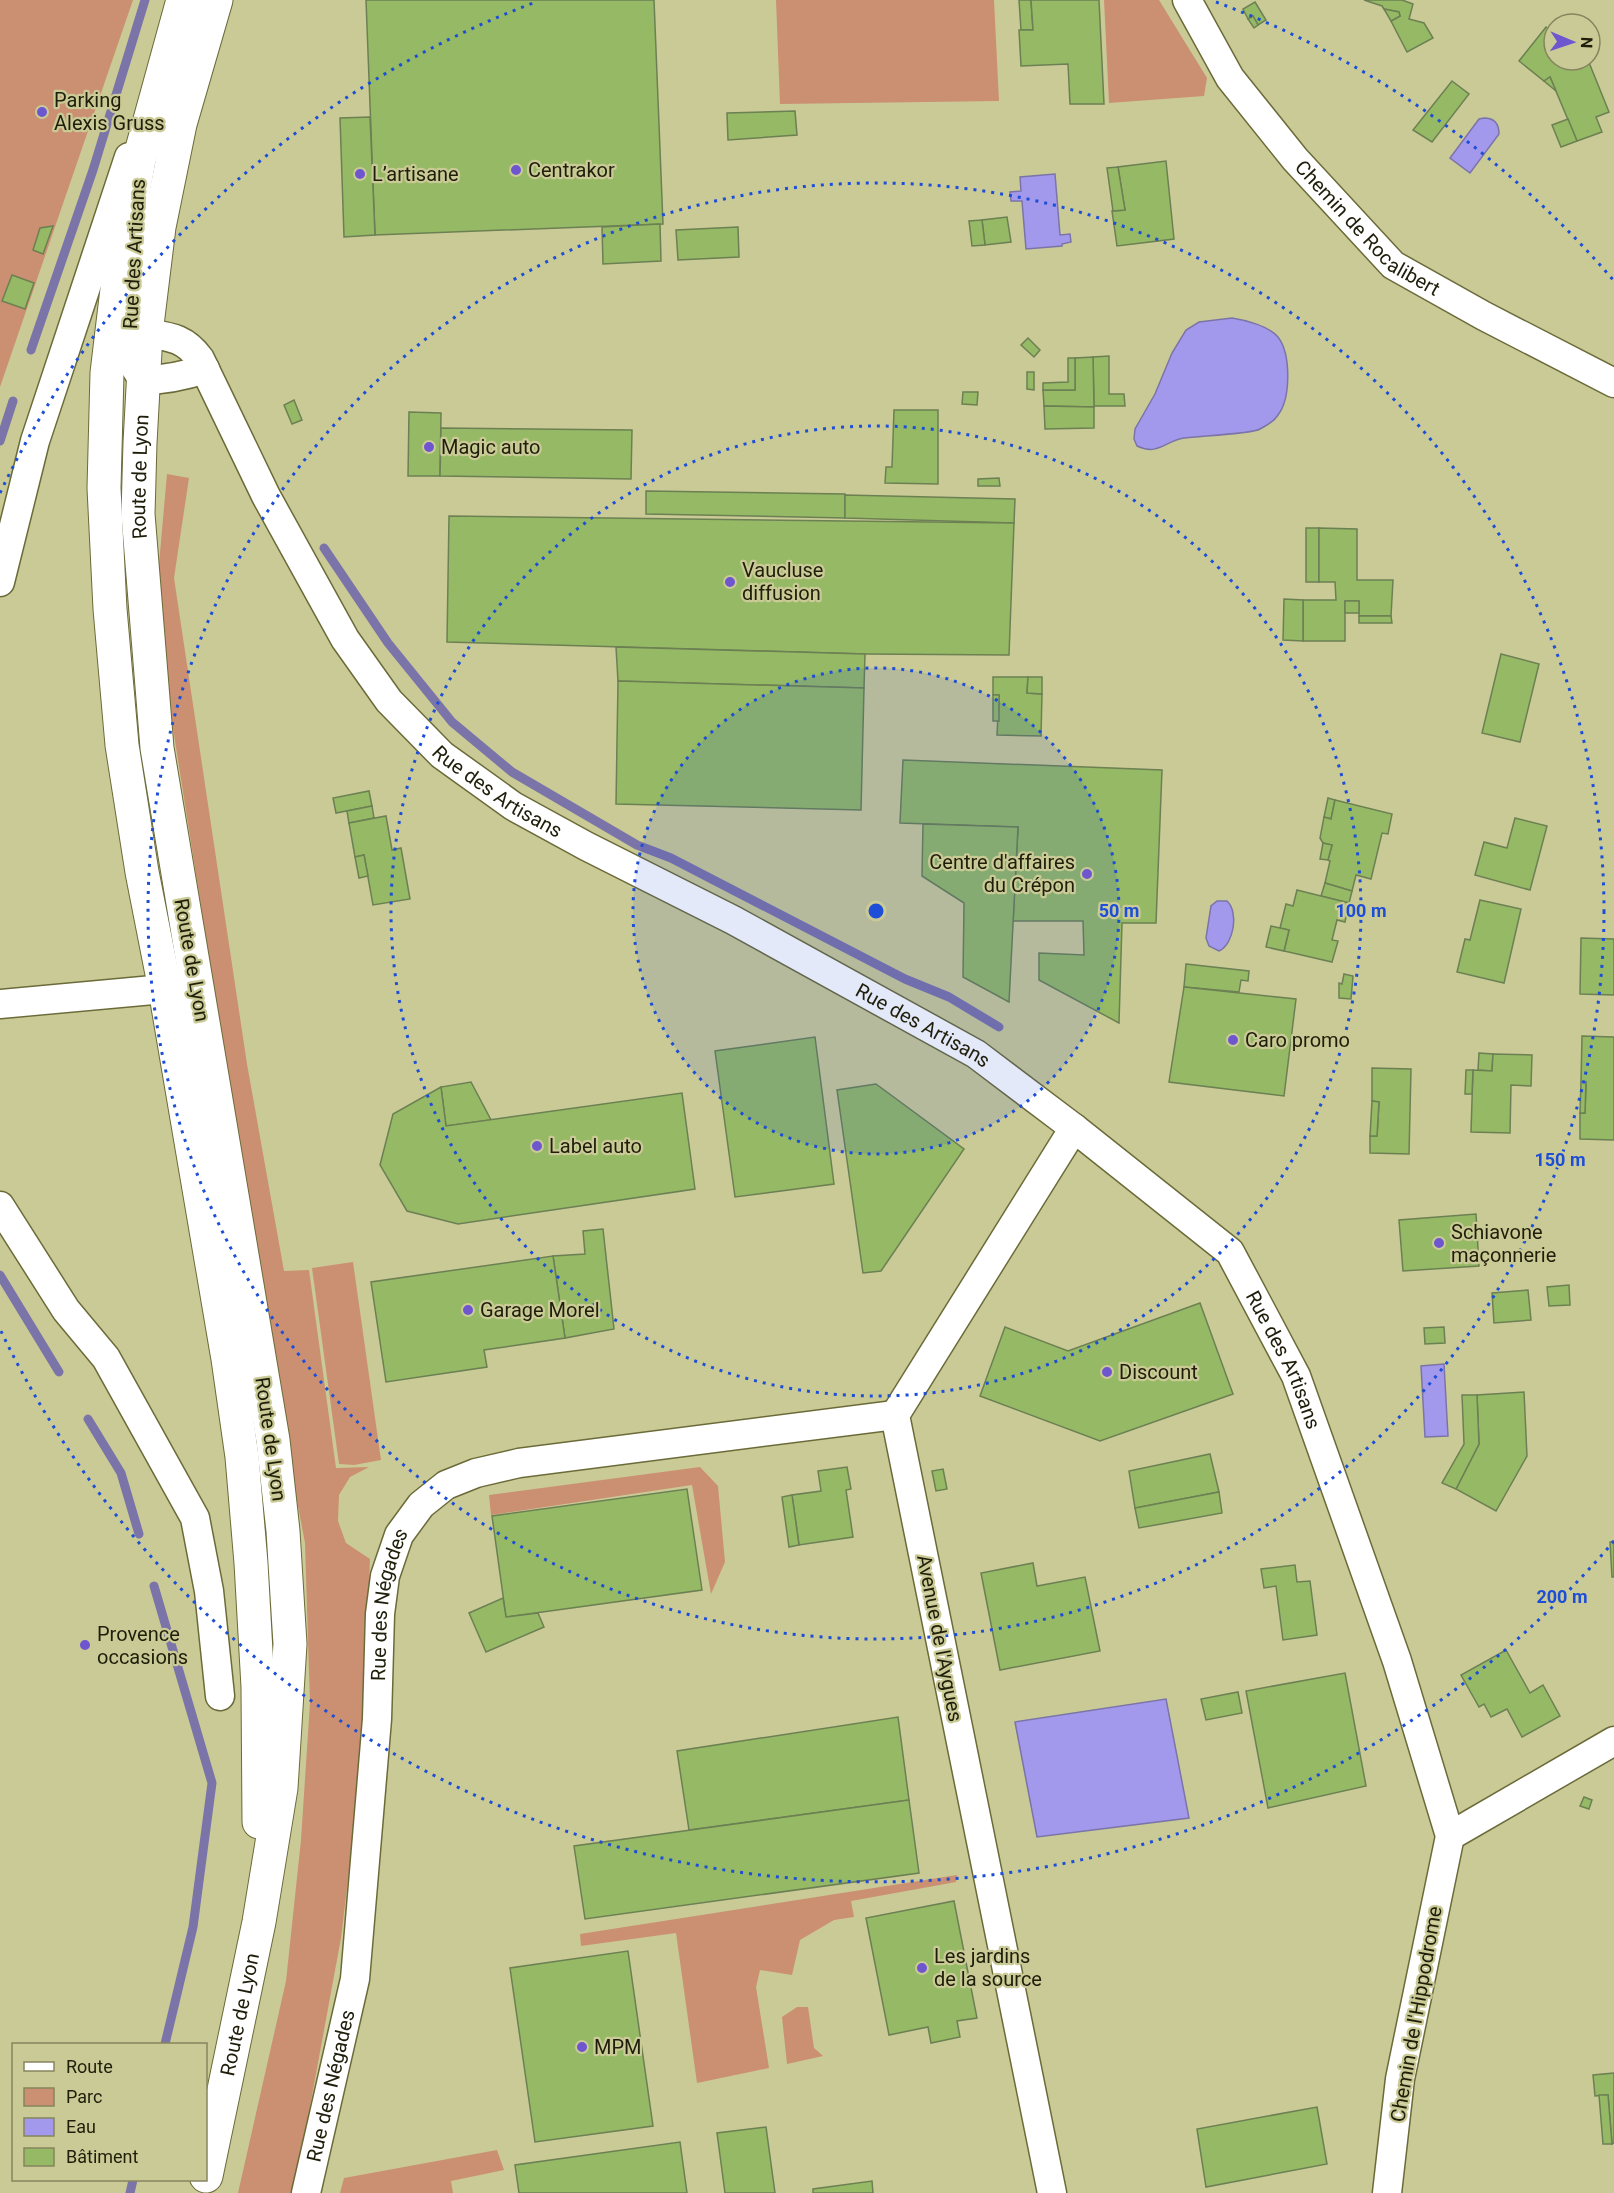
<svg xmlns="http://www.w3.org/2000/svg" width="1614" height="2193" font-family="Roboto,sans-serif">
<style>
.green{fill:#cb9072}
.water{fill:#a299ec;stroke:#7b74a8;stroke-width:1.5}
.lines{fill:none;stroke-linecap:round;stroke-linejoin:round}
.stream{stroke:#7b74a8;stroke-width:9}
.building{fill:#95b965;stroke:#6c8053;stroke-width:1.5}
.minor-casing{stroke:#6b6b3a;stroke-width:31}
.primary-casing{stroke:#6b6b3a;stroke-width:35}
.minor{stroke:#fff;stroke-width:28}
.primary{stroke:#fff;stroke-width:33}
.ring{fill:none;stroke:#1d4ed8;stroke-width:3;stroke-dasharray:3 6}
.poi-dot{fill:#6e56cf;stroke:#caca96;stroke-width:2}
.labels{text-anchor:middle;dominant-baseline:central;stroke-width:4.5;stroke-linejoin:round;paint-order:stroke}
.poi-label{font-size:20px;fill:#1f1e0a;stroke:#caca96;text-anchor:start}
.street-label{font-size:20px;fill:#1f1e0a;stroke:#caca96}
.centre{fill:#1d4ed8;stroke:#caca96;stroke-width:3}
.ring-label{font-size:18px;text-anchor:middle;font-weight:bold;fill:#1d4ed8;stroke:#caca96;stroke-width:4.5;stroke-linejoin:round;paint-order:stroke}
</style>
<rect width="100%" height="100%" fill="#caca96"/>
<!-- green -->
<g class="green">
<path d="M0,0h133l-133,387z"/>
<path d="M776,0h218l5,101 -219,3z"/>
<path d="M1104,0h55l48,78 -3,18 -95,7z"/>
<path d="M167,474l22,4 -15,100 73,486 37,207 25,-1 27,198 33,-1 -19,10 -11,18 -1,26 8,22 24,16 -9,211 -20,168 -47,255h-56l48,-212 15,-141 9,-137 -5,-160 -23,-122 -118,-750 -6,-96z"/>
<path d="M353,1262l28,198 -27,5 -15,-1 -27,-196z"/>
<path d="M700,1467l18,19 7,76 -14,32 -19,-109 -201,30 -2,-20z"/>
<path d="M957,1875l-1,7 -105,19 3,16 -20,3 -34,20 -8,35 -32,-5 -4,17 13,81 -72,15 -21,-150 -95,13 -1,-12z"/>
<path d="M797,2007h11l6,41 9,8 -36,8 -5,-47z"/>
<path d="M497,2150l7,20 -53,11 2,12h-113l4,-15z"/>
</g>
<!-- water -->
<g class="water">
<path d="M1484,118c10,0 15,6 15,16l-29,39 -20,-15 29,-39z"/>
<path d="M1055,174l5,61 10,-1 1,8 -9,2v2l-36,3 -4,-48h-11l-1,-9 11,-1 -1,-14z"/>
<path d="M1232,318c13,2 37,8 46,19 13,17 13,61 0,78 -3,5 -12,11 -18,14 -8,5 -62,7 -76,9 -19,3 -26,18 -47,8l-3,-7 1,-10 20,-35 17,-41 14,-23 13,-8z"/>
<path d="M1217,901h10c12,11 7,43 -8,50l-10,-5 -3,-8 5,-32z"/>
<path d="M1444,1364l4,72 -23,1 -4,-71z"/>
<path d="M1166,1699l23,119 -152,19 -22,-115z"/>
</g>
<g class="lines">
<!-- stream -->
<g class="stream">
<path d="M31,350l62,-180 52,-170"/>
<path d="M0,441l13,-40"/>
<path d="M324,548l64,95 64,79 60,50 125,73 34,13 234,121 44,18 50,30"/>
<path d="M0,1275l59,97"/>
<path d="M88,1419l33,54 18,61"/>
<path d="M154,1586l58,197 -19,144 -28,117"/>
<path d="M130,2193l3,-13"/>
</g>
</g>
<!-- building -->
<g class="building">
<path d="M366,0h288l9,224 -288,11z"/>
<path d="M1019,0h12l2,30h-12z"/>
<path d="M1031,0h68l5,104h-34l-2,-40 -47,2 -2,-36h14z"/>
<path d="M1364,0h38l11,4 -4,15 15,4 9,15 -26,14 -16,-31 9,-5 -1,-4 -15,-3 -2,-3z"/>
<path d="M1255,2l11,18 -8,5 -5,-9 -5,3 -5,-10z"/>
<path d="M1384,9l15,3 1,4 -9,5z"/>
<path d="M1253,16l5,9 -4,3 -6,-9z"/>
<path d="M1546,27l8,6v27h34l21,52 -13,5 6,15 -25,9 -27,-64 -6,4 -25,-20z"/>
<path d="M1550,77l6,14 -12,-10z"/>
<path d="M1452,81l17,13 -37,48 -19,-12z"/>
<path d="M795,111l2,24 -69,5 -1,-27z"/>
<path d="M370,117l5,118 -31,2 -4,-119z"/>
<path d="M1568,119l9,22 -16,6 -9,-22z"/>
<path d="M1166,161l8,78 -57,7 -5,-35 13,-1 -7,-43z"/>
<path d="M1118,167l7,43 -12,1 -6,-43z"/>
<path d="M1007,217l4,25 -26,3 -3,-25z"/>
<path d="M982,220l3,25 -13,1 -3,-25z"/>
<path d="M660,224l1,37 -58,3 -1,-37z"/>
<path d="M53,226l-10,28 -10,-4 7,-22z"/>
<path d="M738,227l1,30 -61,3 -2,-30z"/>
<path d="M12,275l22,8 -9,26 -23,-8z"/>
<path d="M1028,338l12,12 -6,7 -13,-12z"/>
<path d="M1109,356v38h15l1,12h-31l-1,-49z"/>
<path d="M1093,357l1,50 -50,-1 -1,-16h32v-32z"/>
<path d="M1068,358h7v32h-32v-7l25,-1z"/>
<path d="M1027,372h7v18l-7,-1z"/>
<path d="M963,392h15l-1,13 -15,-1z"/>
<path d="M294,400l8,20 -10,4 -8,-19z"/>
<path d="M1044,406l50,1v21l-49,1z"/>
<path d="M894,410h44v74l-53,-1 1,-16h6z"/>
<path d="M409,412l32,1 -1,63h-32z"/>
<path d="M441,428l191,2 -1,49 -191,-3z"/>
<path d="M999,478l1,8h-22v-7z"/>
<path d="M646,491l199,3v24l-199,-4z"/>
<path d="M845,495l170,4 -1,24 -169,-5z"/>
<path d="M449,516l565,7 -5,132 -144,-1 -418,-12z"/>
<rect x="1306" y="528" width="13" height="54"/>
<path d="M1319,528l38,1v51h36l-2,36h-32v-15h-14v40h-42v-41h33l-1,-18h-16z"/>
<path d="M1284,599l19,1v41l-20,-1z"/>
<rect x="1345" y="601" width="14" height="12"/>
<path d="M1359,616h32l1,7h-33z"/>
<path d="M616,647l249,7 -1,34 -246,-7z"/>
<path d="M1501,654l38,10 -19,78 -38,-9z"/>
<path d="M993,677h35l-1,16 15,1 -1,42 -44,-1 2,-40h-6z"/>
<path d="M1028,677h14v17l-15,-1z"/>
<path d="M618,681l246,7 -3,122 -245,-6z"/>
<rect x="993" y="695" width="6" height="26"/>
<path d="M903,760l259,10 -6,153h-34l-3,100 -80,-43v-27l45,2 -1,-34h-70l5,-94 -118,-4z"/>
<path d="M369,791l3,15 -36,7 -3,-15z"/>
<path d="M1328,798l7,2 -4,19 -7,-2z"/>
<path d="M1335,800l57,14 -4,20 -6,-1 -11,46 -15,-4 -4,16 -27,-8 5,-22 -2,-1 4,-15 -9,-2 -3,-5 4,-21 7,2z"/>
<path d="M372,806l2,12 -25,5 -2,-12z"/>
<path d="M386,816l6,34 9,-2 9,51 -37,6 -9,-50 -9,2 -6,-34z"/>
<path d="M1515,818l32,8 -17,64 -55,-15 9,-33 23,6z"/>
<path d="M923,824l95,3 -9,175 -46,-25 1,-74 -42,-27z"/>
<path d="M1323,843l9,2 -4,15 -8,-1z"/>
<path d="M364,855l4,21 -9,2 -4,-21z"/>
<path d="M1325,883l27,8 -3,12 -28,-7z"/>
<path d="M1297,890l52,13 -4,19 -8,-2 -5,20 6,1 -6,21 -48,-11 5,-21 -9,-2 6,-24 7,2z"/>
<path d="M1480,900l41,9 -17,74 -47,-11 8,-33 5,1z"/>
<path d="M1271,926l18,4 -5,21 -18,-4z"/>
<path d="M1581,938l33,1v56l-34,-1z"/>
<path d="M1186,964l63,7 -1,10 -7,-1 -2,12 -55,-5z"/>
<path d="M1344,974l9,2 -2,23 -12,-1v-15l3,1z"/>
<path d="M1184,987l112,12 -12,97 -115,-14z"/>
<path d="M1582,1036l32,1v103l-34,-1v-26h5l1,-31h-5z"/>
<path d="M815,1037l19,147 -99,13 -20,-146z"/>
<path d="M1479,1053l14,1 -1,17 -14,-1z"/>
<path d="M1493,1054l39,1 -1,31 -20,-1 -1,48 -39,-1 2,-62 19,1z"/>
<path d="M1372,1068l39,1 -2,85 -39,-1v-17h7l2,-34 -7,-1z"/>
<path d="M1466,1070h7l-1,24h-7z"/>
<path d="M471,1082l20,38 -45,6 -5,-39z"/>
<path d="M1581,1082h5l-1,31h-5z"/>
<path d="M876,1084l88,65 -83,122 -18,2 -26,-183z"/>
<path d="M441,1087l5,39 236,-33 13,96 -237,35 -51,-13 -27,-46 13,-51z"/>
<path d="M1372,1101l7,1 -2,34h-7z"/>
<path d="M1476,1214l3,52 -76,5 -4,-51z"/>
<path d="M603,1229l11,100 -49,9 -12,-82 32,-2 -2,-23z"/>
<path d="M553,1256l12,82 -81,12 3,17 -101,15 -15,-100z"/>
<path d="M1569,1285l1,20 -21,1 -2,-19z"/>
<path d="M1528,1290l3,30 -37,3 -2,-30z"/>
<path d="M1200,1303l33,91 -133,47 -120,-45 25,-69 63,24z"/>
<path d="M1444,1327l1,16 -20,1 -1,-16z"/>
<path d="M1524,1392l3,64 -31,55 -40,-22 23,-45 -2,-49z"/>
<path d="M1462,1395h15l2,49 -23,45 -14,-6 22,-39z"/>
<path d="M1210,1454l9,38 -84,16 -6,-37z"/>
<path d="M847,1467l4,22 -5,1 7,47 -54,8 -7,-50 29,-4 -3,-20z"/>
<path d="M943,1469l4,20 -11,2 -4,-20z"/>
<path d="M687,1489l15,101 -196,27 -14,-101z"/>
<path d="M1219,1492l3,21 -83,15 -4,-20z"/>
<path d="M792,1495l7,50 -10,2 -7,-50z"/>
<path d="M1614,1541v36h-2l-2,-35z"/>
<path d="M1033,1563l4,23 48,-9 15,74 -100,19 -19,-97z"/>
<path d="M1295,1565l2,17 13,-1 7,54 -34,5 -7,-54 -12,2 -3,-19z"/>
<path d="M503,1598l3,19 32,-4 6,14 -58,25 -17,-39z"/>
<path d="M1506,1650l24,43 13,-8 17,31 -38,21 -15,-28 -16,8 -7,-13 -5,3 -18,-32z"/>
<path d="M1345,1673l21,113 -98,22 -22,-117z"/>
<path d="M1238,1692l4,21 -36,7 -5,-21z"/>
<path d="M898,1717l11,83 -220,30 -12,-79z"/>
<path d="M1584,1797l8,3 -3,9 -9,-3z"/>
<path d="M909,1800l10,73 -334,46 -11,-73z"/>
<path d="M954,1901l23,117 -20,3 3,16 -29,6 -3,-16 -39,8 -23,-117z"/>
<path d="M628,1951l25,175 -118,16 -25,-174z"/>
<path d="M1614,2073v70l-2,1 -4,-49 -13,1 -2,-21z"/>
<path d="M1599,2095h9l4,49h-9z"/>
<path d="M1317,2107l10,57 -121,23 -9,-58z"/>
<path d="M766,2127l9,66h-50l-8,-60z"/>
<path d="M680,2142l7,51h-168l-4,-28z"/>
<path d="M872,2181l1,12h-60v-4z"/>
</g>
<g class="lines">
<!-- minor casing -->
<g class="minor-casing">
<g id="minor">
<path id="s1" d="M1187,0l43,78 65,81 98,106 91,51 130,67"/>
<path d="M137,225v44l-9,78 1,11 14,22c23,0 41,-4 62,-11"/>
<path id="s2" d="M107,373l21,-26 18,-14c25,4 39,5 54,26l66,137 79,143 44,62 53,54 71,51 73,40 147,74 243,134 98,74 156,124 66,124 101,285 53,175 -50,243 -13,114"/>
<path d="M0,582l35,-141 94,-284"/>
<path d="M0,1004l186,-17"/>
<path d="M0,1206l66,104 40,48 89,160 14,73 11,105"/>
<path d="M1450,1836l164,-95"/>
<path id="s3" d="M306,2193l49,-214 22,-260 3,-105 5,-38 14,-41 22,-30 25,-20 30,-12 43,-10 376,-48"/>
<path d="M1052,2193l-157,-778 179,-287"/>
</g>
</g>
<!-- primary casing -->
<g class="primary-casing">
<g id="primary">
<path d="M183,0l-44,160 -18,96 -14,117 -3,115 6,121 12,136 20,127 23,117 63,370 14,98 9,106 7,124 1,135"/>
<path id="s4" d="M206,2176l53,-254 22,-134 9,-144 -7,-113 -10,-91 -116,-692 -19,-234 2,-71 6,-110 13,-106 21,-103 36,-124"/>
</g>
</g>
<!-- minor -->
<use href="#minor" class="minor"/>
<!-- primary -->
<use href="#primary" class="primary"/>
</g>
<!-- distance rings -->
<circle cx="876" cy="911" r="243" fill="#1d4ed8" fill-opacity=".12"/>
<g class="ring">
<circle cx="876" cy="911" r="243"/>
<circle cx="876" cy="911" r="485"/>
<circle cx="876" cy="911" r="728"/>
<path d="M1614 1541A970 970 0 0 1 0 1329M0 493A970 970 0 0 1 536 2M1216 2A970 970 0 0 1 1614 281"/>
</g>
<!-- markers -->
<g class="poi-dot">
<circle cx="42" cy="112" r="6"/>
<circle cx="516" cy="170" r="6"/>
<circle cx="360" cy="174" r="6"/>
<circle cx="429" cy="447" r="6"/>
<circle cx="730" cy="582" r="6"/>
<circle cx="1087" cy="874" r="6"/>
<circle cx="1233" cy="1040" r="6"/>
<circle cx="537" cy="1146" r="6"/>
<circle cx="1439" cy="1243" r="6"/>
<circle cx="468" cy="1310" r="6"/>
<circle cx="1107" cy="1372" r="6"/>
<circle cx="85" cy="1645" r="6"/>
<circle cx="922" cy="1968" r="6"/>
<circle cx="582" cy="2047" r="6"/>
</g>
<g class="labels">
<!-- poi labels -->
<g class="poi-label">
<text x="54" y="100">Parking<tspan x="54" dy="23">Alexis Gruss</tspan></text>
<text x="528" y="170">Centrakor</text>
<text x="372" y="174">L’artisane</text>
<text x="441" y="447">Magic auto</text>
<text x="742" y="570">Vaucluse<tspan x="742" dy="23">diffusion</tspan></text>
<text x="1075" y="862" text-anchor="end">Centre d'affaires<tspan x="1075" dy="23">du Crépon</tspan></text>
<text x="1245" y="1040">Caro promo</text>
<text x="549" y="1146">Label auto</text>
<text x="1451" y="1232">Schiavone<tspan x="1451" dy="23">maçonnerie</tspan></text>
<text x="480" y="1310">Garage Morel</text>
<text x="1119" y="1372">Discount</text>
<text x="97" y="1634">Provence<tspan x="97" dy="23">occasions</tspan></text>
<text x="934" y="1956">Les jardins<tspan x="934" dy="23">de la source</tspan></text>
<text x="594" y="2047">MPM</text>
</g>
<!-- street labels -->
<g class="street-label">
<text stroke="none"><textPath href="#s1" startOffset="294">Chemin de Rocalibert</textPath></text>
<text transform="translate(134 254) rotate(-87)">Rue des Artisans</text>
<text stroke="none"><textPath href="#s4" startOffset="1718">Route de Lyon</textPath></text>
<text stroke="none"><textPath href="#s2" startOffset="652">Rue des Artisans</textPath></text>
<text transform="translate(192 960) rotate(80)">Route de Lyon</text>
<text stroke="none"><textPath href="#s2" startOffset="1138">Rue des Artisans</textPath></text>
<text stroke="none"><textPath href="#s2" startOffset="1641">Rue des Artisans</textPath></text>
<text transform="translate(271 1439) rotate(82)">Route de Lyon</text>
<text stroke="none"><textPath href="#s3" startOffset="596">Rue des Négades</textPath></text>
<text transform="translate(940 1638) rotate(79)">Avenue de l'Aygues</text>
<text stroke="none"><textPath href="#s4" startOffset="165">Route de Lyon</textPath></text>
<text transform="translate(1416 2014) rotate(-80)">Chemin de l'Hippodrome</text>
<text stroke="none"><textPath href="#s3" startOffset="110">Rue des Négades</textPath></text>
</g>
</g>
<circle cx="876" cy="911" r="9" class="centre"/>
<g class="ring-label">
<text x="1119" y="917">50 m</text>
<text x="1361" y="917">100 m</text>
<text x="1560" y="1166">150 m</text>
<text x="1562" y="1603">200 m</text>
</g>
<!-- legend -->
<rect x="12" y="2043" width="195" height="138" fill="#caca96" stroke="#86855e" stroke-width="1.5"/>
<rect x="24" y="2062" width="30" height="9" fill="#ffffff" stroke="#86855e" stroke-width="1.5"/>
<text x="66" y="2073" font-size="18" fill="#1f1e0a">Route</text>
<rect x="24" y="2088" width="30" height="18" fill="#cb9072" stroke="#86855e" stroke-width="1.5"/>
<text x="66" y="2103" font-size="18" fill="#1f1e0a">Parc</text>
<rect x="24" y="2118" width="30" height="18" fill="#a299ec" stroke="#86855e" stroke-width="1.5"/>
<text x="66" y="2133" font-size="18" fill="#1f1e0a">Eau</text>
<rect x="24" y="2148" width="30" height="18" fill="#95b965" stroke="#86855e" stroke-width="1.5"/>
<text x="66" y="2163" font-size="18" fill="#1f1e0a">Bâtiment</text>
<!-- north arrow -->
<g transform="translate(1572 42) rotate(92)"><circle r="28" fill="#caca96" stroke="#86855e" stroke-width="1.5"/>
<path d="M0-4.5L10 22L0 15L-10 22Z" fill="#6e56cf"/>
<text y="-9" font-size="16" font-weight="bold" text-anchor="middle" fill="#1f1e0a">N</text>
</g>
</svg>
